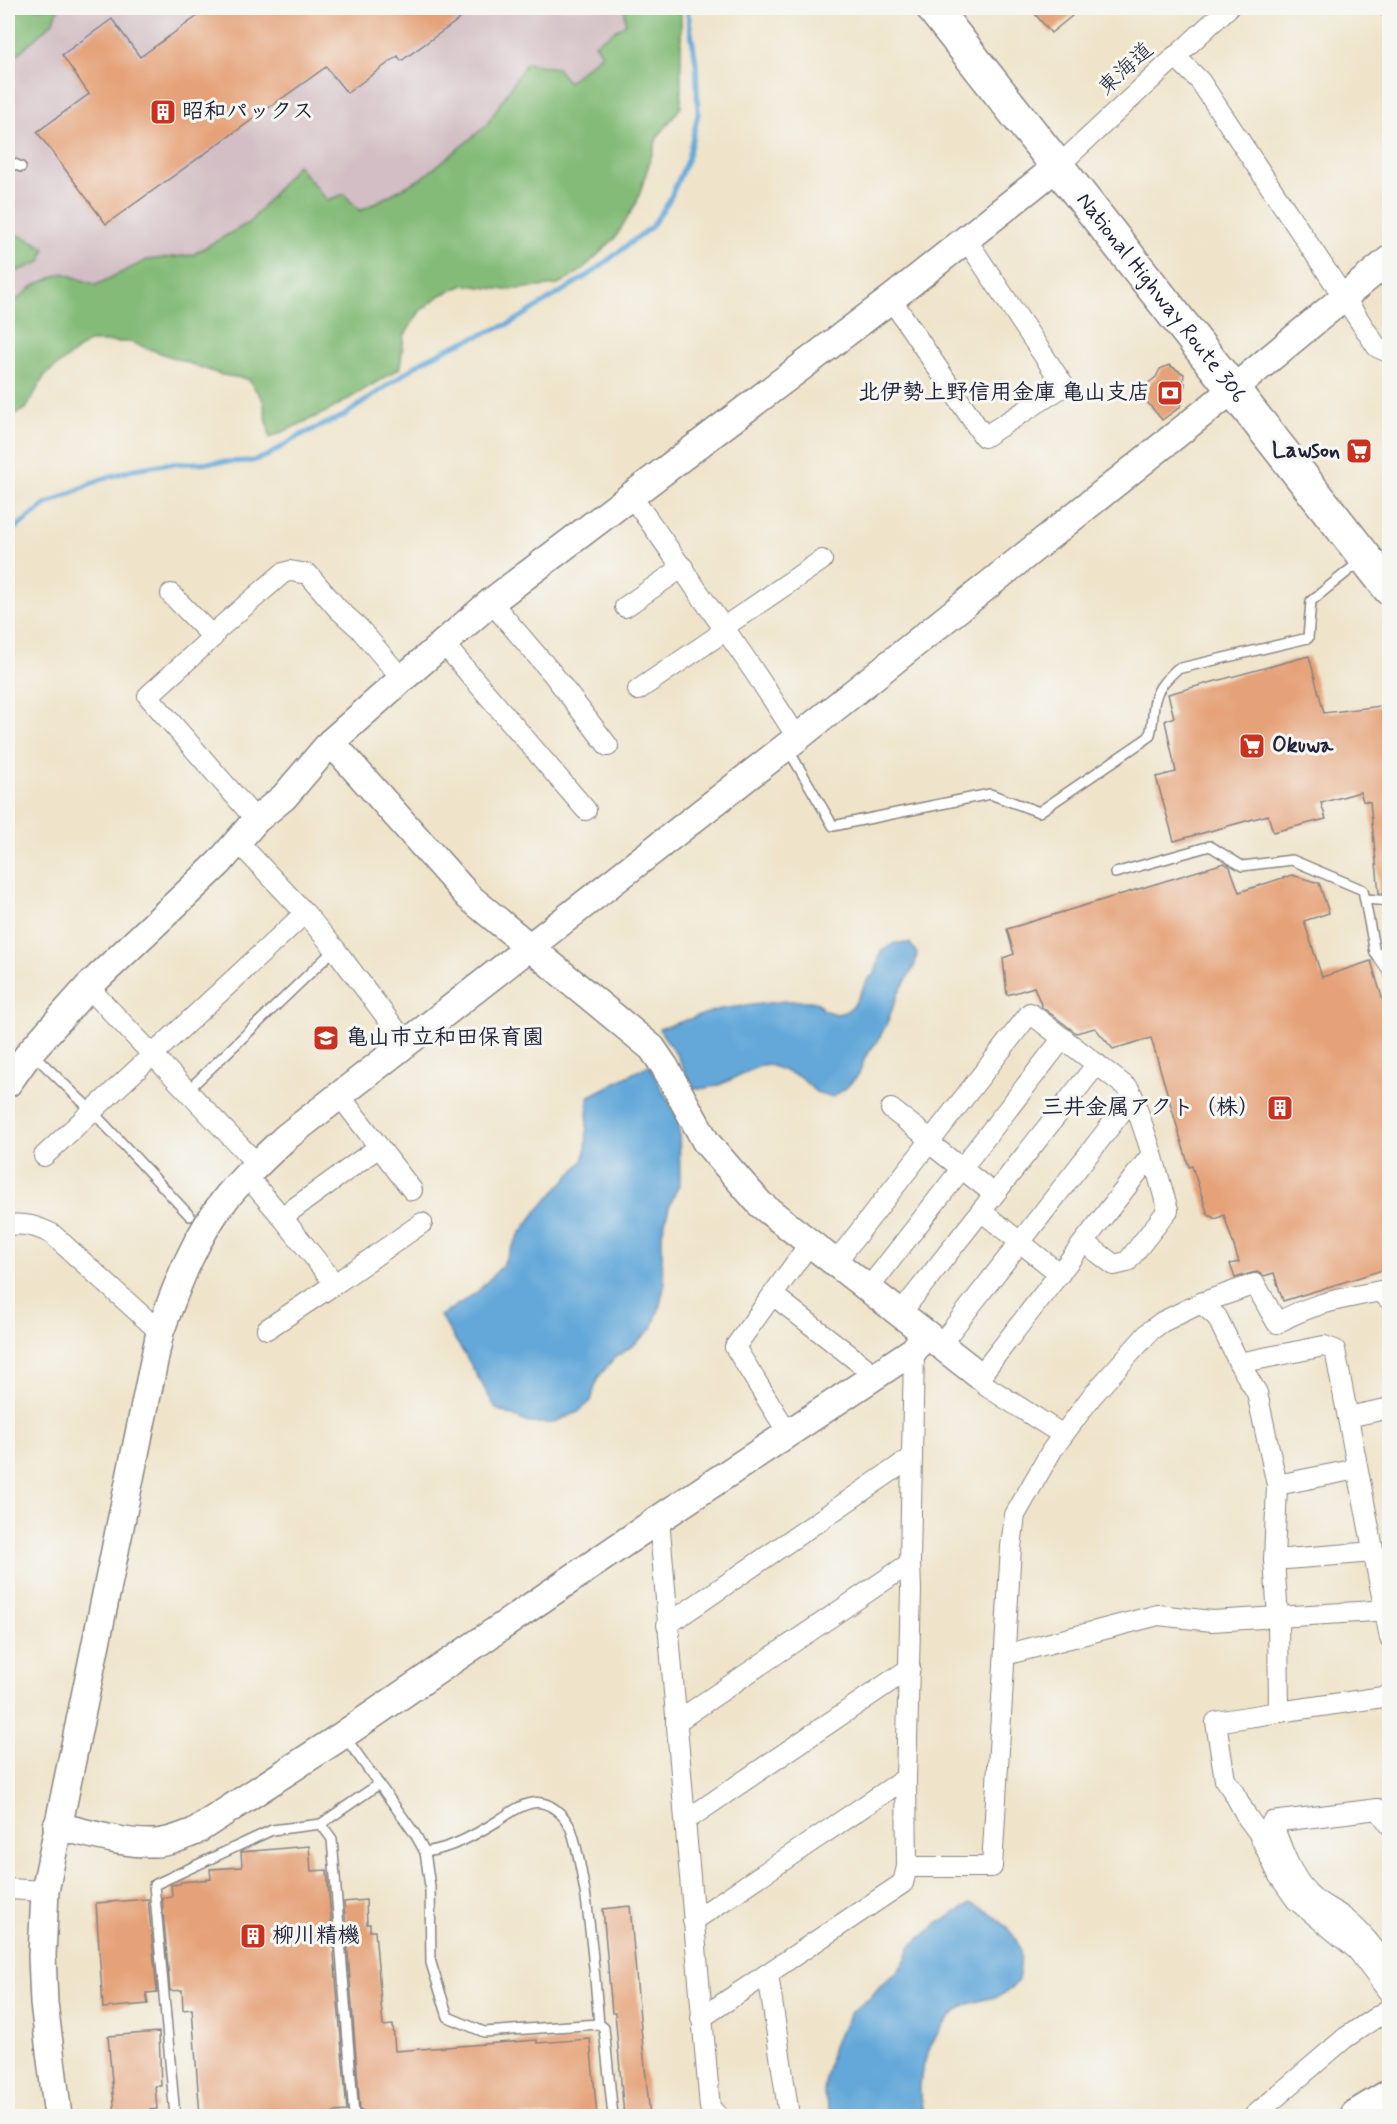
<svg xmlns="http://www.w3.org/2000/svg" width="1397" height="2124" font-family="Mynerve,'Klee One',sans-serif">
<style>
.industrial{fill:#d2bec4}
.forest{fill:#84bb78;stroke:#536e5a;stroke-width:1.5}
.water{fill:#64a8d9;stroke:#43658a;stroke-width:1.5}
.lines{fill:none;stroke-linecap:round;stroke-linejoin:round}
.stream{stroke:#64a8d9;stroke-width:5}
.building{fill:#e5a177}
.lane-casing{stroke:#888382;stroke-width:12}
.street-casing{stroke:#888382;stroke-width:22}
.secondary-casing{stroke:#888382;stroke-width:30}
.highway-casing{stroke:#888382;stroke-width:36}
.lane{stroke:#fff;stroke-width:9}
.street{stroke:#fff;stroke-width:20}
.secondary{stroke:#fff;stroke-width:27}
.highway{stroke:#fff;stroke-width:33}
.labels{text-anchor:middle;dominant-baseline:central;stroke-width:6;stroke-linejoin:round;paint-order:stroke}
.street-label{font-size:22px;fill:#22223b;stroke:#f6f6f2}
.poi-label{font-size:22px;font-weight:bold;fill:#22223b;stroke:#f6f6f2;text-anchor:start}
</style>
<rect width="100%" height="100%" fill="#f6f6f2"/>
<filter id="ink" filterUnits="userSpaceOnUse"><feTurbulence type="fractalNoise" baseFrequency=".0167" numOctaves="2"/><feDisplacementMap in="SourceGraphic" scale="12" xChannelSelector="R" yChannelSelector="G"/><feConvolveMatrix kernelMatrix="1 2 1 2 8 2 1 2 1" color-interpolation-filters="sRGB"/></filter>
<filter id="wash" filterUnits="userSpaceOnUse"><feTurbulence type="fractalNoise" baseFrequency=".008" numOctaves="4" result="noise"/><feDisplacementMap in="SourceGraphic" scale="24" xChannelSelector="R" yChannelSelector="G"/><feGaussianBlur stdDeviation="1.35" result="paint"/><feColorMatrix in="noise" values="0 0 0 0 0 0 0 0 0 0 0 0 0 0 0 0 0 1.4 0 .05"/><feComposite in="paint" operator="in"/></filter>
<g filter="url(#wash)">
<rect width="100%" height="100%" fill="#efe4ca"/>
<!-- industrial -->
<path class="industrial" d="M59,8h566v16l-30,20 7,10 -34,28 -11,-14 -31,-5 -40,63 -64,52 -63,33 -15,-17 -17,6 -30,-34 -47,56 -58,33 -45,5 -51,25h-61l-27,22v-35h7l9,-35 -16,-4v-170l44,-40z"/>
<!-- forest -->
<g class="forest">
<path d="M9,8h50l-7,15 -44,40z"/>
<path d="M625,8h53l3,7v92l-24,31 -20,64 -22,36 -34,33 -23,14 -52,5 -42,-5 -23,10 -21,16 -16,25 -4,32 -70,42 -60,28 -7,-38 -15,-21 -26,-4 -92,-33h-42l-43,33 -19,34 -18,8v-110l27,-22 28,-12 33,12 51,-25 45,-5 58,-33 47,-57 30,35 17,-6 16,17 62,-33 64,-52 40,-63 31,5 11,14 34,-28 -7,-10 30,-20z"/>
<path d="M8,233l16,4 21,11 -4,14 -26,10h-7z"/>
</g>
<!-- water -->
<g class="water">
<path d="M895,943h15l7,11 -2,11 -17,29 -12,31 -8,15 -13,17 -6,17 -13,14 -13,9 -17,-5 -16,-15 -33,-13c-25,6 -47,28 -74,24l-15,-31 -19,-28 61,-20 65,-8h26l7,2 5,7 13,4 9,-2 9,-7 14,-26 7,-5 6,-23z"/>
<path d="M649,1065l30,55 1,62 -11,25 -7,26v34l3,16 -6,26 -7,19 -18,17 -19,12 -18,22 -6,22 -13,11 -25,11h-24l-33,-14 -29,-51 -27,-42 36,-23 25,-26 19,-33 16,-22 47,-51 3,-10 2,-54z"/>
<path d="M971,1904c17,4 44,27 48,43 3,10 1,23 0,33 -5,5 -11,13 -18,15 -13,5 -27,5 -40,13 -28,18 -53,77 -35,108h-95l-7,-21 1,-17 8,-32 18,-34 19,-14 9,-11 19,-16 8,-12 4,-12 30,-25z"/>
</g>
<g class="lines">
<!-- stream -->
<path class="stream" d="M8,534l37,-29 54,-25 36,-11 30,-5 88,-3 14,-5 32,-20 46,-21 76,-53 30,-15 60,-24 79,-49 61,-47 17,-24 20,-45 10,-44 -2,-52 -9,-54"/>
</g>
<g id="blocks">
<!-- building -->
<g class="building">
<path d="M209,8h266l-74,53 -3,-5 -51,37 -21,-26 -220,157 -69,-92 52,-38 -27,-39 50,-36 28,38z"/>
<path d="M1030,8h35l7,8 -21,17z"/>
<path d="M1169,365l15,9 -1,9h2l-5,24 -18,13 -24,-29 18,-14 4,-8z"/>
<path d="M1309,656l15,57 65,-8v189l-10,-1 -9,-91 -7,-1 -3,-9 -39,11 5,16 -53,13 -5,-17 -94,26 -18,-64 20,-5 -11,-51 9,-4 -6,-23z"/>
<path d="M1224,863l6,4 9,25 53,-17 27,8 10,30 -25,8 18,56 49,-16 18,60v247l-106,33 -9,-28 -10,3 -7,-4 -5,1 -17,5 -5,-14 9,-2 -15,-47 -8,4 -8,-4 -16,-49 -3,1 -38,-129 -38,11 -18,-21 -19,5 -34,-26 -8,-20 -27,8 -4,-37 11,-4 -7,-25z"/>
<path d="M309,1846l2,25 16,-1 20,241 -14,1v4h-133l-8,-107 -9,1 -1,-20 -12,1 -8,-93 10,-1 -1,-12 9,-1 1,-2 30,-3 -1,-10 32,-2 -1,-15z"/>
<path d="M148,1899l9,93 -11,1 2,11 -45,4 -7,-105z"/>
<path d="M366,1900l1,24h3v7h5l8,95 10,-1 2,26 142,-11v3l53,-4 7,77h-234l-1,-6h-2l-16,-208z"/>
<path d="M630,1906l10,112 10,98h-26l-9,-103h-3l-9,-104z"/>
<path d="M159,2032l2,54h-6l2,23 -7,1v6h-35l-7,-80z"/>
</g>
</g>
</g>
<g filter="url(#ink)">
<use href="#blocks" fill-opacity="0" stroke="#888382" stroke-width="1.5"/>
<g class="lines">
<!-- lane casing -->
<g class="lane-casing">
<g id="lane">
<path d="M8,161l13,6"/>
<path d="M788,749l45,77 157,-32 49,18 110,-75c5,-12 3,-25 6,-37 3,-14 13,-22 22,-31l131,-31 3,-37 51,-41"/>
<path d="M1115,873l95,-27 32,20 50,-6 71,30 12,63 15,2"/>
<path d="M1365,899l25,2"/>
<path d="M1375,953l15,21"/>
<path d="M33,1054l60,58 97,104"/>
<path d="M187,1091l148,-142"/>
<path d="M345,1737l70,97 10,18 5,35 1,76 17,54 36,15 115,-8"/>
<path d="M321,1824l11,15 22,277"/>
<path d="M425,1852c27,-4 48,-16 71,-30 11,-7 23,-17 36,-19 17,-3 32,11 39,26 7,20 10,42 14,63 7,44 10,88 14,132l5,4 9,88"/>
<path d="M175,2116l-21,-231 118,-55 49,-6 58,-40"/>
</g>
</g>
<!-- street casing -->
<g class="street-casing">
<g id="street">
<path d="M1389,8h1"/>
<path d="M1175,56l25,25 177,266 6,3h7"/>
<path d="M1058,166l170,-158"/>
<path d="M891,299l93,138 80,-51 -98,-147"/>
<path d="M630,495c33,43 61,88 93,132 26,35 50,73 74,110"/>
<path d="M171,594l42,43"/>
<path d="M491,602l61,71 56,73"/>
<path d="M625,607l58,-40"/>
<path d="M443,643l143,167"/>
<path d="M638,690l78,-53 8,-10 98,-67"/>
<path d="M256,820l-108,-124 65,-59 3,-6 67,-58 7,-2 18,3 30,35 21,19 43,51"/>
<path d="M238,842l67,71 30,36 71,94"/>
<path d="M88,987l169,177"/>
<path d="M340,1096l72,94"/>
<path d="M891,1109l39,30"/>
<path d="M928,1142l66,52"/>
<path d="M44,1156l261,-243"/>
<path d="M246,1175l36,42 53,67"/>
<path d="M981,1211l79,63"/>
<path d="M282,1217l97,-70"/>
<path d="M8,1225c17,-2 28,1 44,9l108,98"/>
<path d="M1084,1242l30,23 13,-3 41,-52 -16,-56"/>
<path d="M835,1263l195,-250 99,76 4,8 -193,248"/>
<path d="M868,1289l195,-251"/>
<path d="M773,1295l102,80"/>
<path d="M1201,1303l54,-19 22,39c35,-20 64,-24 103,-32l10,9"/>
<path d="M900,1314l197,-250"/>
<path d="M267,1329l68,-45 87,-61"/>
<path d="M1348,1417l42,-9"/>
<path d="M788,1433l-53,-86 75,-104"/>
<path d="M1063,1435l-77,-49 -6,-10 172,-222 -19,-57"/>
<path d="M1277,1485l80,-16"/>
<path d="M659,1519l51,589 8,8"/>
<path d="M1274,1560l100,-8"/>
<path d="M1390,1610l-112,7 1,95 -63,10 9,58 8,11 14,26 11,15 21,44 17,24 61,50 33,44"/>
<path d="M667,1625l245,-168"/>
<path d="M1005,1655l153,-40 54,6 66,-4 -4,-57 3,-75 -20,-92 -18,-30 85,-17 11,4 55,288"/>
<path d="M1279,1712l111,-16"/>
<path d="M676,1722l234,-159"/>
<path d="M685,1821l225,-153"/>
<path d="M1390,1825l-12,-16 -106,13c9,25 18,52 36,71 11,11 23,16 35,24 19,14 33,34 47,53"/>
<path d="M907,1867h85l19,-320 4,-32 37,-65 40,-54 58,-65 12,-9 39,-19 16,14 22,46"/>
<path d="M8,1889l37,2"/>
<path d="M693,1921l213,-143"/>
<path d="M768,1974l21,142"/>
<path d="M701,2018l202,-135 4,-16 -1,-89 5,-188 -1,-27 4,-213"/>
<path d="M1254,2116l91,-78 45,-30"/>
</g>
</g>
<!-- secondary casing -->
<g class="secondary-casing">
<g id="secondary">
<path d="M331,742l138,155 183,151 13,19 41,75 54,62 220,172"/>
<path d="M8,1083l22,-31 58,-65 131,-124 37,-43 28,-23 47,-55 71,-63 89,-77 400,-303 167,-133"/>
<path d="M57,1826c31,7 65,18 97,17 14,0 27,-6 40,-11l149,-97 316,-216 255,-169 11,-16"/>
<path d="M58,2116l-14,-113 -2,-47 3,-65 115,-559c17,-47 35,-96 67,-135 18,-22 38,-40 58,-59l502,-392 445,-356 158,-131"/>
</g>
</g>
<!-- highway casing -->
<g class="highway-casing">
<g id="highway">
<path id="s1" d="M933,8l457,581"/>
<path d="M1357,2116l33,-20"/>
</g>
</g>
<!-- lane -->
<use href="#lane" class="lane"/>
<!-- street -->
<use href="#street" class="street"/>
<!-- secondary -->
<use href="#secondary" class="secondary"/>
<!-- highway -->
<use href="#highway" class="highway"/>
</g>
</g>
<!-- icons -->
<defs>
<g id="building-square" transform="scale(1.35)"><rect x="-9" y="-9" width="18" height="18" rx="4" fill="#c8321e" stroke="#f6f6f2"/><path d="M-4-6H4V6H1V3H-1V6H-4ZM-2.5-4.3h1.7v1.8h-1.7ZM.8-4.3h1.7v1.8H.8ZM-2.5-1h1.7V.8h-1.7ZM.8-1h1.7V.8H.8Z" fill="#fff"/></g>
<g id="bank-square" transform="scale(1.35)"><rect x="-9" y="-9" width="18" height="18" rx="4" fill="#c8321e" stroke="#f6f6f2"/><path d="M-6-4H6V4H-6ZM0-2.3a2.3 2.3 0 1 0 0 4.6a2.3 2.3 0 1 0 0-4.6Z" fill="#fff"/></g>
<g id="supermarket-square" transform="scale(1.35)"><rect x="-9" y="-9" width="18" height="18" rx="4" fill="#c8321e" stroke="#f6f6f2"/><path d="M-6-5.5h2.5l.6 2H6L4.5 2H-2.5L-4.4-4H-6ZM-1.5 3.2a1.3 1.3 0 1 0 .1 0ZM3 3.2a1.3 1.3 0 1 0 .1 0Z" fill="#fff"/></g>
<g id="school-square" transform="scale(1.35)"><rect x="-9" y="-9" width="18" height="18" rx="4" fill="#c8321e" stroke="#f6f6f2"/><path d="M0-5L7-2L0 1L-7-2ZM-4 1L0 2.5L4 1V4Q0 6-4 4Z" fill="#fff"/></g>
</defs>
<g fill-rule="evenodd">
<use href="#building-square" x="163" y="112"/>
<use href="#bank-square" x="1170" y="393"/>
<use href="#supermarket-square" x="1359" y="451"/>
<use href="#supermarket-square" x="1252" y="746"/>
<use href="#school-square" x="326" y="1038"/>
<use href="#building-square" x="1280" y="1108"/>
<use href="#building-square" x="253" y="1936"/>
</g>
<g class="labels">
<!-- street labels -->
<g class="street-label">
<text transform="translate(1126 69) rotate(-43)">東海道</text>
<text stroke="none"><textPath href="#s1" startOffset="369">National Highway Route 306</textPath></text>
</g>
<!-- poi labels -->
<g class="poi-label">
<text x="182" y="112">昭和パックス</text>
<text x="1150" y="393" text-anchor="end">北伊勢上野信用金庫 亀山支店</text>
<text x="1340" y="451" text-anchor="end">Lawson</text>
<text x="1272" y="746">Okuwa</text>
<text x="346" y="1038">亀山市立和田保育園</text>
<text x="1260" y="1108" text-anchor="end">三井金属アクト（株）</text>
<text x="272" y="1936">柳川精機</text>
</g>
</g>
<!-- margin -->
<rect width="1397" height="2124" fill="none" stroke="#f6f6f2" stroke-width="30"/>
</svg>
